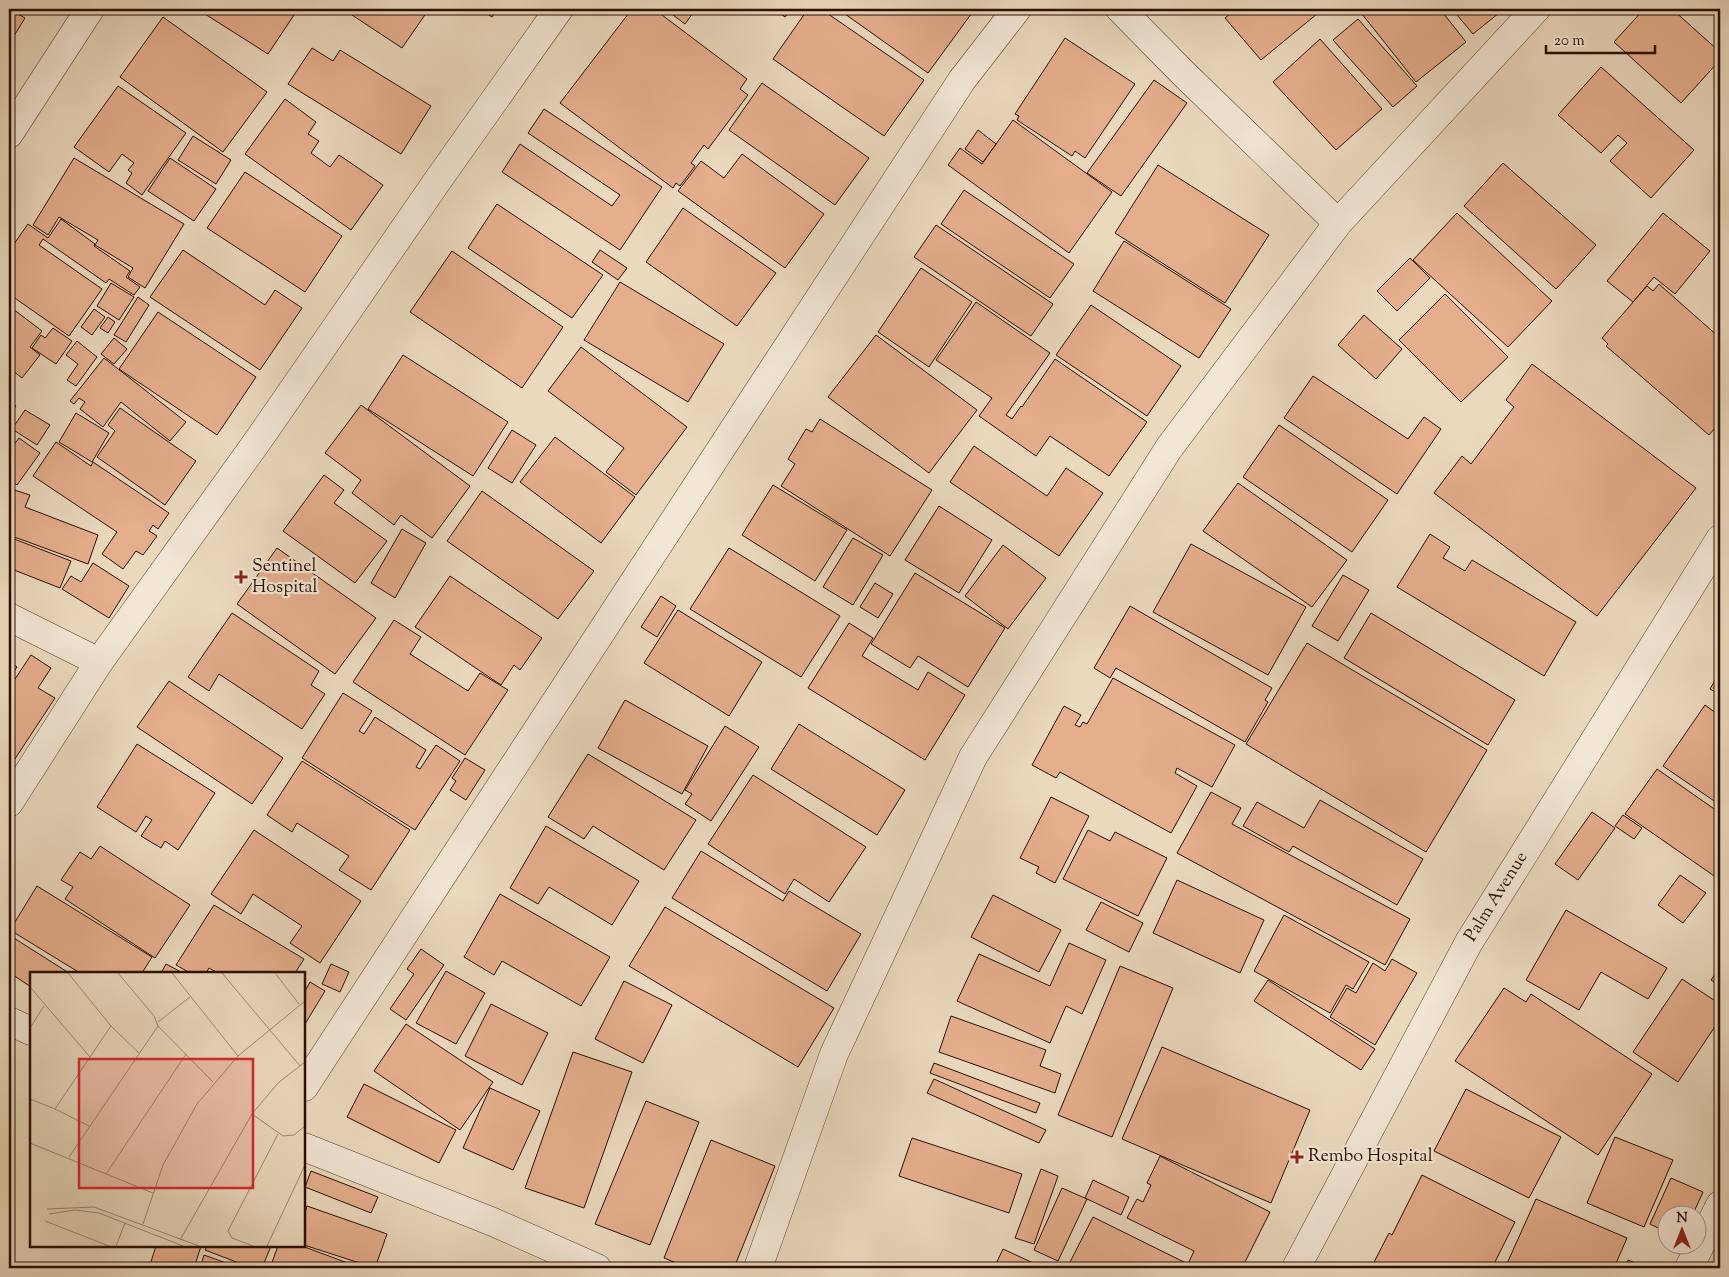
<svg xmlns="http://www.w3.org/2000/svg" width="1729" height="1277" font-family="'Sorts Mill Goudy',serif">
<style>
.building{fill:#e5ae8d;stroke:#2a0e02}
.lines{fill:none;stroke-linecap:round;stroke-linejoin:round}
.minor-casing{stroke:#5a4131;stroke-width:29}
.tertiary-casing{stroke:#5a4131;stroke-width:29}
.minor{stroke:#f2e6d5;stroke-width:28}
.tertiary{stroke:#f2e6d5;stroke-width:28}
.poi-dot{fill:#8f2418;stroke:#f2e6d5;stroke-width:2}
.labels{text-anchor:middle;dominant-baseline:central;stroke-width:4.5;stroke-linejoin:round;paint-order:stroke}
.poi-label{font-size:18px;fill:#2a0e02;stroke:#f2e6d5;text-anchor:start}
.street-label{font-size:18px;fill:#2a0e02;stroke:#f2e6d5}
.inset-road{fill:none;stroke:#9e8873;stroke-width:1}
.view{fill:#d62828;fill-opacity:0.15;stroke:#d62828;stroke-width:2.5}
.inset-edge{fill:none;stroke:#2a0e02;stroke-width:2.5}
</style>
<rect width="100%" height="100%" fill="#ebd9be"/>
<filter id="stains"><feTurbulence type="fractalNoise" baseFrequency=".004" numOctaves="4"/><feColorMatrix values="0 0 0 0 .2 0 0 0 0 .09 0 0 0 0 .02 0 0 0 .5 -.17"/></filter>
<radialGradient id="worn" r=".72"><stop offset=".6" stop-color="#630" stop-opacity="0"/><stop offset="1" stop-color="#630" stop-opacity=".3"/></radialGradient>
<!-- building -->
<g class="building">
<path d="M9,9l16,9 -16,26z"/>
<path d="M197,9h101l-30,45z"/>
<path d="M343,9h86l-27,39z"/>
<path d="M479,9h18l-5,8z"/>
<path d="M632,9h22l93,70 -7,10 8,6 -40,54 -4,-4 -13,18 4,3 -15,20 -4,-3 -3,5 -113,-85z"/>
<path d="M665,9h31l-11,15z"/>
<path d="M774,9h17l-6,8z"/>
<path d="M808,9h13l103,71 -40,56 -111,-77z"/>
<path d="M838,9h135l1,1 -46,63z"/>
<path d="M1236,9h87l-62,51 -36,-42z"/>
<path d="M1358,9h82l26,33 -50,40z"/>
<path d="M1452,9h52l-31,25z"/>
<path d="M1644,9h28l48,43v8l-39,43 -67,-61z"/>
<path d="M163,17l104,75 -44,60 -103,-75z"/>
<path d="M1358,19l59,67 -24,21 -60,-67z"/>
<path d="M1065,38l70,46 -50,74 -10,-7 -3,5 -55,-36 2,-4 -4,-2z"/>
<path d="M1320,39l62,70 -46,41 -63,-68z"/>
<path d="M312,48l21,13 7,-11 91,56 -30,48 -113,-70z"/>
<path d="M1601,67l93,83 -43,48 -41,-37 17,-18 -9,-8 -17,18 -43,-38z"/>
<path d="M1154,80l33,23 -66,93 -34,-23z"/>
<path d="M762,83l107,75 -34,47 -106,-75z"/>
<path d="M118,86l68,47 -44,62 -16,-12 6,-10 -4,-3 6,-7 -12,-9 -13,18 -35,-25z"/>
<path d="M285,99l31,23 -8,12 11,7 -8,12 19,14 9,-12 44,30 -32,45 -106,-76z"/>
<path d="M544,109l118,78 -42,63 -118,-78 18,-28 92,62 8,-11 -92,-62z"/>
<path d="M1013,120l99,72 -43,61 -121,-88 12,-17 22,16z"/>
<path d="M978,130l18,14 -13,18 -18,-13z"/>
<path d="M193,136l38,24 -15,24 -38,-24z"/>
<path d="M742,154l82,60 -39,54 -107,-77 23,-30 23,17z"/>
<path d="M74,158l110,66 -39,64 -17,-11 5,-9 -38,-23 3,-5 -39,-23 -11,18 -15,-10z"/>
<path d="M170,158l46,31 -22,32 -46,-30z"/>
<path d="M1503,163l93,82 -40,44 -92,-83z"/>
<path d="M1158,165l111,70 -44,68 -110,-70z"/>
<path d="M245,172l97,64 -37,56 -98,-64z"/>
<path d="M964,190l110,74 -24,34 -109,-74z"/>
<path d="M497,204l106,71 -31,43 -104,-70z"/>
<path d="M683,208l93,65 -39,53 -91,-64z"/>
<path d="M1457,213l95,88 -44,46 -95,-87z"/>
<path d="M1663,213l47,38 -35,43 -21,-17 -21,25 -26,-21z"/>
<path d="M61,219l34,25 -1,2 36,25 -4,6 14,10 -6,8 -25,-16 -3,4 -63,-44 -4,6 63,44 -33,47 -60,-42v-43l19,-27 20,14z"/>
<path d="M936,225l117,79 -22,32 -117,-79z"/>
<path d="M1124,241l107,68 -32,49 -106,-67z"/>
<path d="M183,250l82,55 10,-15 27,18 -42,62 -110,-73z"/>
<path d="M600,250l27,18 -9,12 -26,-18z"/>
<path d="M452,251l111,76 -41,61 -112,-76z"/>
<path d="M1410,258l20,20 -33,33 -20,-20z"/>
<path d="M921,268l51,34 -43,65 -51,-35z"/>
<path d="M620,282l104,62 -36,58 -104,-62z"/>
<path d="M111,283l23,14 -15,23 -22,-14z"/>
<path d="M1659,284l61,54v84l-11,13 -103,-89 2,-2 -6,-6 45,-52 6,5z"/>
<path d="M1445,294l63,63 -47,45 -62,-62z"/>
<path d="M138,297l11,8 -23,37 -12,-7z"/>
<path d="M976,302l74,51 -44,62 6,4 9,-13 1,1 33,-48 92,63 -38,54 -59,-40 -14,20 -57,-40 13,-18 -56,-38z"/>
<path d="M1091,305l90,61 -34,50 -91,-61z"/>
<path d="M9,306l33,25 -12,16 10,8 -18,23 -13,-10z"/>
<path d="M94,309l11,8 -13,18 -11,-8z"/>
<path d="M158,312l98,65 -39,58 -98,-66z"/>
<path d="M1364,315l38,34 -26,30 -38,-34z"/>
<path d="M108,317l7,5 -7,11 -8,-5z"/>
<path d="M53,328l19,13 -16,23 -24,-16 9,-13 4,3z"/>
<path d="M876,335l101,75 -48,63 -101,-76z"/>
<path d="M114,338l13,11 -13,15 -13,-10z"/>
<path d="M77,341l20,16 -21,29 -9,-6 11,-16 -12,-9z"/>
<path d="M581,347l106,80 -51,68 -30,-23 18,-24 -76,-57z"/>
<path d="M403,355l105,67 -35,54 -105,-67z"/>
<path d="M104,358l82,64 -16,19 -49,-39 -18,25 -23,-18 5,-7 -6,-4 -5,6 -4,-3z"/>
<path d="M1532,364l164,124 -99,128 -163,-123 28,-37 9,8 43,-57 -8,-7z"/>
<path d="M1313,376l95,63 16,-22 17,12 -44,65 -113,-76z"/>
<path d="M9,401l7,5 -7,10z"/>
<path d="M361,405l109,81 -38,52 -31,-23 -7,10 -42,-32 9,-13 -36,-27z"/>
<path d="M120,408l76,53 -31,44 -68,-48 18,-26 -7,-6z"/>
<path d="M25,410l25,15 -13,20 -25,-16z"/>
<path d="M76,413l33,20 -17,29 -33,-20z"/>
<path d="M820,419l112,71 -42,66 -109,-70 14,-22 -7,-5 18,-30 6,3z"/>
<path d="M1279,425l109,75 -36,52 -109,-75z"/>
<path d="M512,430l24,15 -24,38 -24,-15z"/>
<path d="M555,437l80,60 -34,46 -81,-61z"/>
<path d="M19,438l21,15 -23,32 -8,-6v-28z"/>
<path d="M56,442l35,24 2,-4 76,51 -11,16 -5,-4 -4,6 8,5 -14,19 -7,-4 -13,18 -21,-15 15,-22 -84,-56z"/>
<path d="M974,446l73,50 19,-28 37,25 -44,63 -109,-74z"/>
<path d="M324,475l20,15 -10,13 53,38 -32,42 -72,-52z"/>
<path d="M1238,483l109,77 -35,47 -109,-76z"/>
<path d="M773,485l74,45 -32,51 -73,-46z"/>
<path d="M11,489l19,6 -5,12 73,28 -10,29 -79,-29v-38z"/>
<path d="M482,491l112,80 -36,48 -111,-78z"/>
<path d="M939,506l53,34 -33,53 -54,-33z"/>
<path d="M402,529l24,14 -31,55 -24,-15z"/>
<path d="M1430,534l20,13 -7,11 22,13 7,-11 104,62 -32,54 -147,-89z"/>
<path d="M9,537l62,24 -11,27 -51,-20z"/>
<path d="M853,538l30,17 -30,50 -30,-18z"/>
<path d="M1191,544l115,63 -38,68 -115,-63z"/>
<path d="M1003,545l43,33 -38,51 -43,-33z"/>
<path d="M277,548l99,70 -41,56 -98,-70z"/>
<path d="M729,548l111,68 -39,61 -111,-68z"/>
<path d="M93,563l36,23 -20,32 -47,-29 9,-13 10,6z"/>
<path d="M915,573l90,55 -37,59 -50,-31 -8,12 -39,-24z"/>
<path d="M1343,575l26,15 -31,51 -26,-15z"/>
<path d="M450,576l92,62 -22,32 -6,-5 -13,20 -86,-58z"/>
<path d="M875,583l18,11 -15,24 -18,-11z"/>
<path d="M661,596l15,10 -19,31 -16,-10z"/>
<path d="M1130,606l142,82 -7,12 3,2 -23,40 -129,-74 -6,10 -16,-10z"/>
<path d="M678,610l84,52 -33,54 -85,-53z"/>
<path d="M232,613l87,58 -8,14 14,9 -23,35 -83,-55 -10,17 -21,-14z"/>
<path d="M1371,613l144,87 -27,45 -144,-87z"/>
<path d="M394,620l27,17 -11,17 58,37 12,-18 28,17 -43,65 -112,-73z"/>
<path d="M849,623l24,15 -11,18 56,34 10,-18 37,23 -40,65 -117,-72z"/>
<path d="M1307,643l180,107 -61,102 -180,-108z"/>
<path d="M31,655l20,13 -13,20 17,10 -46,70v-80z"/>
<path d="M9,661l8,6 -8,12z"/>
<path d="M1720,672v23l-10,-6z"/>
<path d="M1113,678l122,67 -23,42 -35,-19 -2,5 22,13 -26,47 -111,-61 -4,6 -24,-13 32,-59 17,9 -6,10 5,2 3,-5 4,2z"/>
<path d="M169,681l114,77 -31,46 -115,-77z"/>
<path d="M343,693l29,18 -13,20 5,3 11,-17 51,33 -10,17 4,2 16,-24 24,16 -45,69 -113,-72z"/>
<path d="M625,700l83,46 -26,48 -84,-46z"/>
<path d="M1705,705l15,11v89l-57,-39z"/>
<path d="M799,724l106,66 -28,45 -106,-66z"/>
<path d="M725,726l34,21 -48,74 -26,-17 7,-10 -7,-4z"/>
<path d="M137,744l78,49 -37,57 -13,-9 -4,7 -20,-12 11,-16 -6,-4 -10,16 -39,-25z"/>
<path d="M588,754l108,66 -32,50 -71,-44 -9,13 -36,-22z"/>
<path d="M465,758l20,12 -19,30 -16,-10 6,-9 -4,-3z"/>
<path d="M302,761l108,69 -39,60 -32,-20 10,-14 -52,-33 -5,9 -25,-17z"/>
<path d="M1657,769l63,44v67l-95,-66z"/>
<path d="M753,775l113,72 -37,55 -35,-23 -9,15 -77,-50z"/>
<path d="M1211,792l30,16 -9,16 178,95 -25,46 -208,-112z"/>
<path d="M1051,797l38,19 -34,67 -19,-10 3,-6 -19,-9z"/>
<path d="M1320,800l103,59 -26,46 -104,-59 -4,6 -46,-26 14,-24 47,26z"/>
<path d="M1592,812l23,16 -37,52 -23,-16z"/>
<path d="M1623,815l19,13 -8,11 -19,-13z"/>
<path d="M546,826l93,55 -27,44 -63,-38 -11,17 -28,-16z"/>
<path d="M254,830l107,71 -41,62 -30,-20 12,-17 -49,-32 -12,20 -30,-20z"/>
<path d="M1088,830l22,11 5,-9 52,26 -29,58 -75,-37z"/>
<path d="M100,846l90,59 -35,53 -90,-59 8,-12 -12,-7 19,-28 11,7z"/>
<path d="M701,851l82,50 6,-10 72,43 -34,57 -155,-93z"/>
<path d="M1680,875l26,18 -23,30 -25,-18z"/>
<path d="M1177,880l87,40 -24,53 -87,-40z"/>
<path d="M37,886l115,71 -10,16h-62l-70,-43z"/>
<path d="M500,894l110,63 -29,49 -79,-45 -8,14 -30,-18z"/>
<path d="M993,895l68,35 -22,42 -68,-35z"/>
<path d="M1101,902l42,21 -14,29 -43,-22z"/>
<path d="M214,905l90,54 -9,14h-77l-9,-5 -3,5h-16l-14,-8z"/>
<path d="M665,907l169,101 -36,59 -169,-101z"/>
<path d="M1566,910l101,58 -19,31 -47,-27 -22,38 -53,-30z"/>
<path d="M1284,915l85,47 -16,27 -7,-4 -16,28 -76,-42z"/>
<path d="M9,935l60,38h-38v14l-18,-12 -4,7z"/>
<path d="M1069,943l37,17 -24,54 -16,-8 -16,37 -93,-42 22,-47 71,32z"/>
<path d="M421,949l23,16 -38,55 -16,-11 24,-35 -7,-5z"/>
<path d="M1392,959l25,14 -42,72 -45,-28 17,-29 9,5 17,-30 12,8z"/>
<path d="M166,964l17,9h-22z"/>
<path d="M331,964l18,8 -9,20 -18,-8z"/>
<path d="M1120,966l53,22 -61,149 -54,-22z"/>
<path d="M1720,967v19l-9,-6z"/>
<path d="M446,971l39,22 -29,51 -40,-21z"/>
<path d="M1682,979l38,25v15l-42,63 -45,-30z"/>
<path d="M1268,980l107,69 -14,21 -107,-69z"/>
<path d="M624,981l48,24 -29,58 -48,-24z"/>
<path d="M310,982l15,9 -20,33 -1,-31z"/>
<path d="M1504,988l22,14 5,-8 121,80 -54,81 -143,-94z"/>
<path d="M491,1004l57,29 -26,52 -57,-29z"/>
<path d="M951,1016l95,34 -6,16 21,8 -6,19 -116,-41z"/>
<path d="M406,1024l87,58 -33,48 -86,-59z"/>
<path d="M1162,1047l148,63 -39,93 -149,-64z"/>
<path d="M573,1052l59,20 -48,136 -59,-20z"/>
<path d="M934,1063l106,40 -4,10 -106,-40z"/>
<path d="M934,1079l112,51 -7,13 -112,-50z"/>
<path d="M364,1084l92,46 -17,33 -92,-46z"/>
<path d="M490,1088l50,23 -27,59 -50,-22z"/>
<path d="M1466,1089l95,48 -32,61 -95,-47z"/>
<path d="M646,1101l53,21 -49,123 -55,-21z"/>
<path d="M1615,1137l58,23 -29,67 -57,-24z"/>
<path d="M912,1138l110,36 -13,39 -110,-37z"/>
<path d="M711,1140l64,26 -41,102h-45l-25,-10z"/>
<path d="M1160,1156l110,56 -28,56h-166l-7,-4 24,-47 95,47 6,-13 -67,-33 10,-19 6,3 8,-17 -4,-2z"/>
<path d="M1041,1169l17,7 -24,68 -19,-6z"/>
<path d="M311,1171l67,26 -7,16 -66,-26z"/>
<path d="M1422,1175l93,47 -23,46h-34l-4,-2 -1,2h-82l18,-35 3,2z"/>
<path d="M1671,1178l32,14 -10,22h-27v18l-16,-8z"/>
<path d="M1093,1180l36,17 -8,18 -36,-17z"/>
<path d="M1062,1188l25,11 -29,62 -24,-11z"/>
<path d="M1536,1199l91,39 -13,30h-109z"/>
<path d="M307,1206l80,28 -12,34 -71,-23v-29z"/>
<path d="M156,1246h45l-7,22h-45z"/>
<path d="M207,1246h64l-9,22h-10l-47,-18z"/>
<path d="M278,1246h24l59,22h-82l-8,-3z"/>
<path d="M1003,1249l41,19h-50z"/>
<path d="M204,1255l36,13h-40z"/>
<path d="M1628,1260l20,8h-23z"/>
</g>
<g class="lines">
<!-- minor casing -->
<g class="minor-casing">
<g id="minor">
<path d="M1120,9l65,66 153,148"/>
<path d="M9,134l81,-125"/>
<path d="M9,617l90,45"/>
<path d="M9,803l90,-141 160,-223 179,-259 121,-171"/>
<path d="M9,1021l22,10"/>
<path d="M304,1087l658,-1007 55,-71"/>
<path d="M304,1147l189,75 104,46"/>
<path d="M758,1268l76,-214 139,-297 196,-309 169,-225 198,-214"/>
<path d="M1689,1268l31,-63"/>
</g>
</g>
<!-- tertiary casing -->
<g class="tertiary-casing">
<path id="tertiary" d="M1296,1268l173,-326 251,-403"/>
</g>
<!-- minor -->
<use href="#minor" class="minor"/>
<!-- tertiary -->
<use href="#tertiary" class="tertiary"/>
</g>
<!-- markers -->
<g class="poi-dot">
<path d="M238.5 569.5h5v5h5v5h-5v5h-5v-5h-5v-5h5z"/>
<path d="M1294.5 1149.5h5v5h5v5h-5v5h-5v-5h-5v-5h5z"/>
</g>
<g class="labels">
<!-- poi labels -->
<g class="poi-label">
<text x="252" y="567">Sentinel<tspan x="252" dy="21">Hospital</tspan></text>
<text x="1308" y="1157">Rembo Hospital</text>
</g>
<!-- street labels -->
<g class="street-label">
<text transform="translate(1497 897) rotate(-58)">Palm Avenue</text>
</g>
</g>
<!-- overview -->
<g transform="translate(30 972)">
<rect width="275" height="275" fill="#ebd9be"/>
<path class="inset-road" d="M88,1l36,43 4,10 55,56M142,1l66,83M192,1l78,93M245,1l24,31M0,15l60,70 21,-31 -43,-53M128,50l32,-25M81,54l29,28M0,56l14,-22M0,127l25,10 35,-52M25,137l34,17M222,142l31,22 11,-1 11,-9M0,171l123,50M39,185l89,-131M76,202l80,-120M17,237l47,-2 105,39M19,242l26,-4 24,3 84,33M15,249l64,25M113,252l20,-59 34,-61 41,-48 67,-55M150,268l72,-126 26,-31 27,-21M86,274l9,-23M223,274l-21,-8 -4,-7 50,-97M237,274l38,-81"/>
<path class="view" d="M49,87h174v129h-174z"/>
<rect width="275" height="275" class="inset-edge"/>
</g>
<!-- margin -->
<rect width="1729" height="1277" fill="none" stroke="#ebd9be" stroke-width="30"/>
<rect x="10" y="10" width="1709" height="1257" fill="none" stroke="#2a0e02" stroke-width="2.5"/>
<rect x="15" y="15" width="1699" height="1247" fill="none" stroke="#2a0e02"/>
<!-- north arrow -->
<g transform="translate(1682 1230)"><circle r="24" fill="#f2e6d5" stroke="#a29081"/>
<path d="M0-4L9 19L0 12L-9 19Z" fill="#8f2418"/>
<text y="-8" font-size="14" font-weight="bold" text-anchor="middle" fill="#2a0e02">N</text>
</g>
<!-- scale -->
<path d="M1546 45v8h109v-8" fill="none" stroke="#2a0e02" stroke-width="2.5"/>
<text x="1554" y="45" font-size="15" fill="#2a0e02" stroke="#f2e6d5" stroke-width="4" paint-order="stroke">20 m</text>
<rect width="100%" height="100%" filter="url(#stains)"/>
<rect width="100%" height="100%" fill="url(#worn)"/>
</svg>
